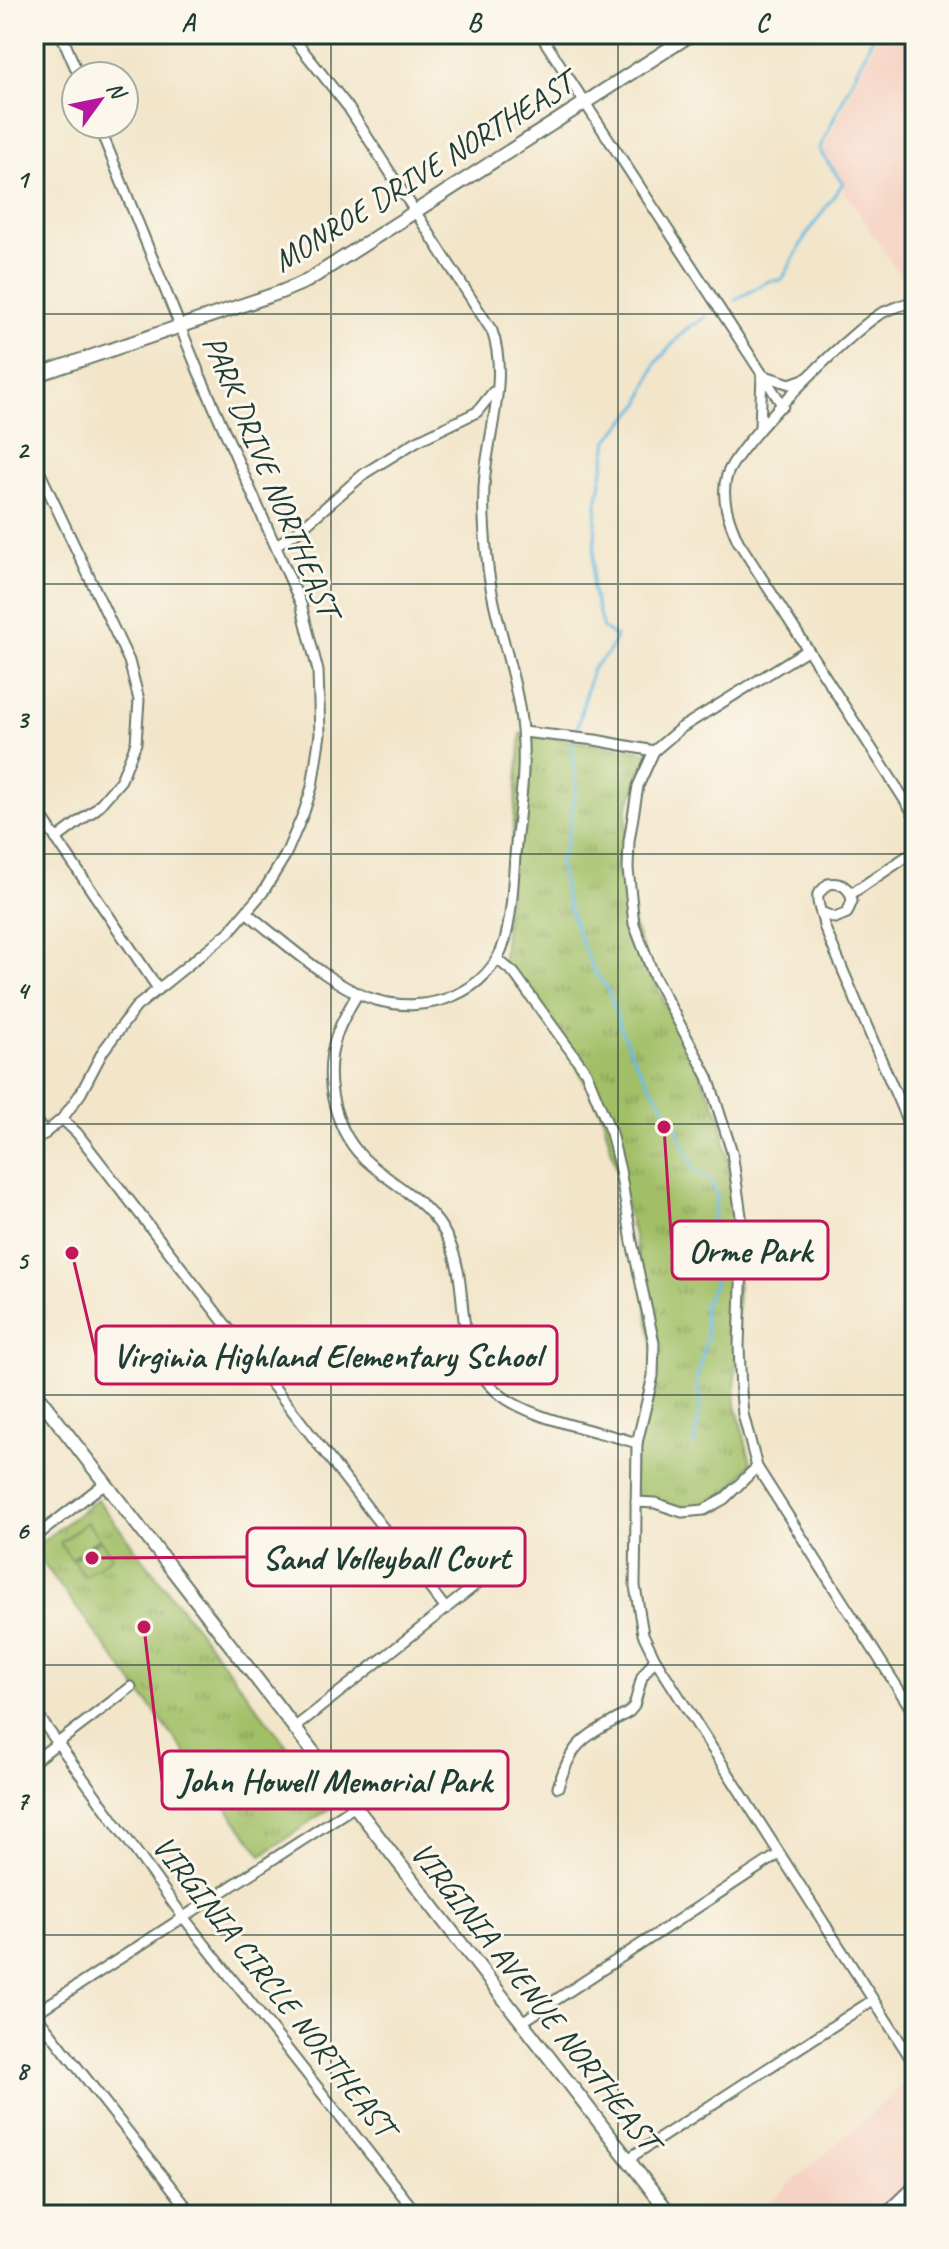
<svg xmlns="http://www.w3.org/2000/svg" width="949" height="2249" font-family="Caveat,sans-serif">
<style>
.built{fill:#f5d2c3}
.grass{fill:url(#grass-tufts);stroke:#607e4d;stroke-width:2}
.pitch{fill:#a1bf66;stroke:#607e4d;stroke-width:2}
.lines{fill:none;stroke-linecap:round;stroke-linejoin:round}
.stream{stroke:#67bbe3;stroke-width:3}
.street-casing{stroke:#697868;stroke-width:13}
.secondary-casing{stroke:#697868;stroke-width:16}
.street{stroke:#fff;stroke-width:9}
.secondary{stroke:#fff;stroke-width:12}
.grid{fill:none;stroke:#1f3d34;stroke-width:2;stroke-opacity:0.55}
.labels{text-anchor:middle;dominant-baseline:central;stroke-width:6;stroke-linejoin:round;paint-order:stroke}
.street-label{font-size:32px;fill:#1f3d34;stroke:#fbf7ec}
.leader{fill:none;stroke:#c2185b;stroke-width:3}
.callout-dot{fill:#c2185b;stroke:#fbf7ec;stroke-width:3}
.callout{fill:#fbf7ec;stroke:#c2185b;stroke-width:3}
.callout-label{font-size:34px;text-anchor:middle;font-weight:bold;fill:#1f3d34}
.neatline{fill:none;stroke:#1f3d34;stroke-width:3}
.grid-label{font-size:26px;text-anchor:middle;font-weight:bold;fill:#1f3d34}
</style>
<defs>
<pattern id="grass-tufts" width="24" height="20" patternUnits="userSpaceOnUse" patternTransform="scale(2)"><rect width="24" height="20" fill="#a1bf66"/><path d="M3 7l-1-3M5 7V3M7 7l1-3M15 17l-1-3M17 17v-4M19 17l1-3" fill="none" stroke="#839c55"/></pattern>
</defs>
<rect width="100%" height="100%" fill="#fbf7ec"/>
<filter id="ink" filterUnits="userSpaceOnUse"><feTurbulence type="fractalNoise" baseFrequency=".0125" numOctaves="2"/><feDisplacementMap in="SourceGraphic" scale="16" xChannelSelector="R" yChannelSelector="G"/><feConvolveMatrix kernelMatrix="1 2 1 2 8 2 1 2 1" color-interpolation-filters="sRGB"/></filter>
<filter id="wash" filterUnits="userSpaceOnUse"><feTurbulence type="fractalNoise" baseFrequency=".006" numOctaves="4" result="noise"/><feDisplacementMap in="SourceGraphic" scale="32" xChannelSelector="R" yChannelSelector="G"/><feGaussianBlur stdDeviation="1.8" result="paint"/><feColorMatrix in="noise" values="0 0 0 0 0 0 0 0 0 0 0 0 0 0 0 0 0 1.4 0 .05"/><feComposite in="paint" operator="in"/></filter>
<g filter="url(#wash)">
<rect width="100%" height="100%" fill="#f2e5c9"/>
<!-- built -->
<g class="built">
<path d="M877,34h38v265l-94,-144z"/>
<path d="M915,2075v140h-160z"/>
</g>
<!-- grass -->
<g class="grass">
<path d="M521,734l130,18 -24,56 -4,90 35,91 62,126 19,111 -4,175 16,62 -21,28 -40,22 -59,-16 8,-69 18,-56 -22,-133 -33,-125 -41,-78 -59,-68z"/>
<path d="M97,1499l236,307 -71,49 -228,-304v-3z"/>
</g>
<!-- pitch -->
<g class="pitch">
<path d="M87,1522l12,16 -28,21 -11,-16z"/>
<path d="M100,1540l12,16 -28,20 -11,-16z"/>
</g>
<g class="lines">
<!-- stream -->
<g class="stream">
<path d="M735,300l34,-19 13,-1 23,-43 38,-54 -24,-33 55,-116"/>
<path d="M694,1445l7,-48 -5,-14 11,-47 -4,-30 11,-21v-25l-5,-24 8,-40 -6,-16 -16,-9 -22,-51 -38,-59 -13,-29 -14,-43 -14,-18 -10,-22 -17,-47 -8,-39 8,-23 9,-53 -4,-38 20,-80 17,-17 7,-15 -13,-8 -11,-41 5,-84 11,-64 32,-36 16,-41 30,-34 20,-12"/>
</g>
</g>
</g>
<g filter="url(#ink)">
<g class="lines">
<!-- street casing -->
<g class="street-casing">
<g id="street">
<path d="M61,34l18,42"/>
<path d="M540,34l243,372"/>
<path d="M915,301c-12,4 -24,7 -35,13 -31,19 -142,129 -153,161 -7,22 2,46 11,66l177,275"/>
<path d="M765,376l25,8 17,-6"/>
<path d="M760,427l2,-53"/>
<path d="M34,456l6,17 89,188 10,39 -3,43 -15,37 -25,29 -40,30"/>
<path d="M276,545l21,-13 68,-59 52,-32 60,-29 16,-20"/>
<path d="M807,650l-126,78 -27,23 -16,35 -9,55 -1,28 6,55 20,52 54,101 24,75 11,78 -4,116 2,46 2,22 14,53 158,248"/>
<path d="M523,732l72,8 59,11"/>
<path d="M34,806l123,181"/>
<path d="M851,894l64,-43"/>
<path d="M247,913c35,27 87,76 129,87 51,15 113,-6 129,-60 8,-30 8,-64 11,-96 4,-38 10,-76 6,-114 -5,-58 -30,-113 -35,-172 -3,-28 -5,-56 -2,-84 5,-46 23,-99 7,-143l-144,-224 -58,-73"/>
<path d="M823,913l12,5 12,-5 5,-12c-2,-14 -11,-19 -24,-17l-10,10c-2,11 5,20 6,32l91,213"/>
<path d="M497,959l17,14 72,99 25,61 9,37 12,72 22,101 -1,33 -16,67 -2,143 8,48 12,25 260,406"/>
<path d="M358,993c-8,14 -17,28 -22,44 -14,43 -1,98 34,127 28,24 62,40 78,75 25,52 1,109 48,152 30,28 100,39 141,52"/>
<path d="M34,1118l11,16"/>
<path d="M62,1119l15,14 369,476"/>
<path d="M34,1142l28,-23 19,-26 22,-42 33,-44 93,-75 34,-40 22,-36 19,-44 8,-25 8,-53 -2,-63 -17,-67 -102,-231 -101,-249"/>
<path d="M636,1502l19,1 27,9 22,-2 20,-11 33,-32"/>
<path d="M34,1538l71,-55"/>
<path d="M34,1710l150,208 234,297"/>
<path d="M294,1728l221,-174"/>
<path d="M34,1761l97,-74"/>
<path d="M558,1787c16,-51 28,-49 71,-75l5,-6 8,-29 13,-18"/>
<path d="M34,2012l159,203"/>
<path d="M34,2014l321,-208"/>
<path d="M522,2022l257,-168"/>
<path d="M628,2159l245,-159"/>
<path d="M904,2198l11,12"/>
</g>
</g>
<!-- secondary casing -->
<g class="secondary-casing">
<g id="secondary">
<path d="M34,376l247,-84 26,-11 385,-247"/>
<path d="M34,1391l637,824"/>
<path d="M886,2215l29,-28"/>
</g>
</g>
<!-- street -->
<use href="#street" class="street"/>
<!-- secondary -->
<use href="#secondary" class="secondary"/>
</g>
</g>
<!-- grid -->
<path class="grid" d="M331,34v2181M618,34v2181M34,314h881M34,584h881M34,854h881M34,1124h881M34,1395h881M34,1665h881M34,1935h881"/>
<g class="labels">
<!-- street labels -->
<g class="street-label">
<text transform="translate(423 172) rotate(-32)">MONROE DRIVE NORTHEAST</text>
<text transform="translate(271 476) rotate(67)">PARK DRIVE NORTHEAST</text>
<text transform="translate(274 1986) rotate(52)">VIRGINIA CIRCLE NORTHEAST</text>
<text transform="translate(535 1996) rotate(52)">VIRGINIA AVENUE NORTHEAST</text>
</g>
</g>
<!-- callouts -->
<path class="leader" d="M664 1127L672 1250M72 1253L96 1355M92 1558L247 1557M144 1627L162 1780"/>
<g class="callout-dot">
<circle cx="664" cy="1127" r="8"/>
<circle cx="72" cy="1253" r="8"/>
<circle cx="92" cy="1558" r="8"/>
<circle cx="144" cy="1627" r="8"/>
</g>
<g class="callout">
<rect x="672" y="1221" width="156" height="58" rx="8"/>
<rect x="96" y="1326" width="461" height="58" rx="8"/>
<rect x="247" y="1528" width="278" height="58" rx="8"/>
<rect x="162" y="1751" width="346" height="58" rx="8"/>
</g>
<g class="callout-label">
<text x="750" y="1262">Orme Park</text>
<text x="327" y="1367">Virginia Highland Elementary School</text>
<text x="386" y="1569">Sand Volleyball Court</text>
<text x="335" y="1792">John Howell Memorial Park</text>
</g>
<!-- margin -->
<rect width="949" height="2249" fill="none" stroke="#fbf7ec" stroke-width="88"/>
<!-- north arrow -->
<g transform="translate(100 100) rotate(57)"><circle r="38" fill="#fbf7ec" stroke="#a3ada2" stroke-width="2"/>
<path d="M0-6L14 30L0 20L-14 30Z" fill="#b5179e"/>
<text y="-12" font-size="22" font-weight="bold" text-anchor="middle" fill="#1f3d34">N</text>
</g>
<rect x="44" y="44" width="861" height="2161" class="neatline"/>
<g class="grid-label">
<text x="188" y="31">A</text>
<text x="474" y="31">B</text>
<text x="762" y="31">C</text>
<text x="22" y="188">1</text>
<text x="22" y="458">2</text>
<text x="22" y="728">3</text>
<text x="22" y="999">4</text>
<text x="22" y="1269">5</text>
<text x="22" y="1539">6</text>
<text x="22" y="1809">7</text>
<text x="22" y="2079">8</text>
</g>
</svg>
